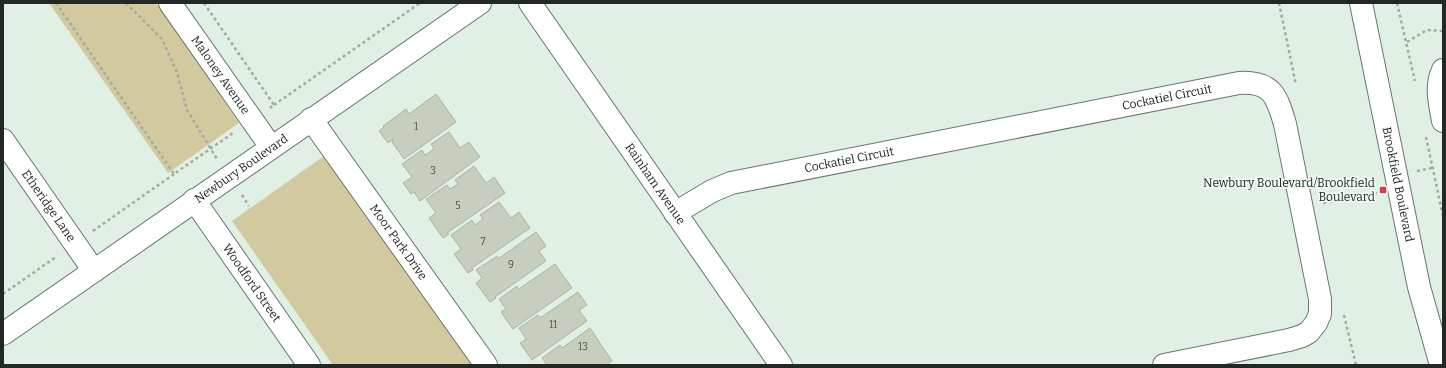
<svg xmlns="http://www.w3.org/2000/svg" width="1446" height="368" font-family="Bitter,serif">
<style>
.green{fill:#d2ca9e}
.building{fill:#c7cebe;stroke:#acb3a4}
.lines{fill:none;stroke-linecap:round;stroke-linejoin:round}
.minor-casing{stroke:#68766c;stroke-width:24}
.path{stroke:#9faba2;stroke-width:2.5;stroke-dasharray:3 3;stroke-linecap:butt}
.minor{stroke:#fff;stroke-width:22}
.poi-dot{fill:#cf3e51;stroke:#eefdf2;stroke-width:1.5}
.labels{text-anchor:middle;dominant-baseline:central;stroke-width:3.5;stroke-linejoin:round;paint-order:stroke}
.number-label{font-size:10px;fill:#4b524a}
.street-label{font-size:12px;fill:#222824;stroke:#eefdf2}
.poi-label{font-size:12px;fill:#222824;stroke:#eefdf2;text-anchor:end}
</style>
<rect width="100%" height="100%" fill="#e1f0e5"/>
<!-- green -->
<g class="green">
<path d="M49,3h107l83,120 -71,50z"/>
<path d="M324,156l149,209h-140l-101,-144z"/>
</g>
<!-- building -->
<g class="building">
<path d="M436,94l20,28 -52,37 -12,-17 1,-3 -5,4 -9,-12 5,-4 -1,-1 23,-17 3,5z"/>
<path d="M449,132l11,16 9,-6 11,15 -60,44 -6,-9 -3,2 -8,-11 9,-6 -10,-13 20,-14 3,5 9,-6 -3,-5z"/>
<path d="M474,166l12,17 8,-6 11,16 -58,40 2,1 -6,4 -14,-20 7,-5 -10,-14 21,-14 3,4 8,-5 -3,-4z"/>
<path d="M499,202l12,16 8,-6 11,16 -58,40 1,2 -5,3 -14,-19 7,-5 -10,-14 21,-15 3,5 8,-6 -3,-4z"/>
<path d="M536,232l10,14 -7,5 7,10 -51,36 1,1 -6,4 -14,-19 6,-5 -6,-8 21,-14 1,3z"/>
<path d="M555,264l17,24 -59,41 -12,-17 5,-3 -7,-10 18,-13 2,3z"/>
<path d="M578,292l9,13 -8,5 8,11 -55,39 -12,-17 6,-4 -7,-11 19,-13 2,3z"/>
<path d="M590,328l22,33 -6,4h-59l-5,-7 18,-13 2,3z"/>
</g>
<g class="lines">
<!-- minor casing -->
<g class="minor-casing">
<g id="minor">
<path id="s1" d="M170,3l101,144"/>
<path id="s2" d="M530,3l251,362"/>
<path id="s3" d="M1361,3l58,284 22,78"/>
<path d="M1443,70c-8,16 -3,34 0,51"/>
<path id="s4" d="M311,119l175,246"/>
<path id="s5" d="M3,140l91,131"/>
<path id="s6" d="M194,200l115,165"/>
<path id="s7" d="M675,213l37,-22 19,-8 508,-100c33,-2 38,13 46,41l35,175v15l-4,9 -7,9 -7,4 -13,4 -125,25"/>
<path id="s8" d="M3,334l477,-331"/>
</g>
</g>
<!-- path -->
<g class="path">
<path d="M56,3l118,171 59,-41"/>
<path d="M126,3l36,36 15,33 10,38 30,49"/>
<path d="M204,3l70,102 -4,3"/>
<path d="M1279,3l17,82"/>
<path d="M1397,3l18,78"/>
<path d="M1407,42l20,-12 16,1"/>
<path d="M274,105l146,-102"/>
<path d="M1426,137l17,79"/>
<path d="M1417,171l15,-3"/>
<path d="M242,195l7,11"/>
<path d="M1323,203l54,-10"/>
<path d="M93,231l81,-57"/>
<path d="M3,294l53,-37"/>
<path d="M1344,315l12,50"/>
</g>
<!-- minor -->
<use href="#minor" class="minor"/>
</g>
<!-- markers -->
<rect class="poi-dot" x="1379" y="186" width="8" height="8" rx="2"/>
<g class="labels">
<!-- number labels -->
<g class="number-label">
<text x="416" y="127">1</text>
<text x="433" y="171">3</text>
<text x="458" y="206">5</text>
<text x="483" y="242">7</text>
<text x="511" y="265">9</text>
<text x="553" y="325">11</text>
<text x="583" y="347">13</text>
</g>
<!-- street labels -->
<g class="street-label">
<text stroke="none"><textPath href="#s1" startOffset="88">Maloney Avenue</textPath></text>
<text stroke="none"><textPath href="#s7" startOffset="508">Cockatiel Circuit</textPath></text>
<text stroke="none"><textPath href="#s7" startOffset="184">Cockatiel Circuit</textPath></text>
<text stroke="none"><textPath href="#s8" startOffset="290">Newbury Boulevard</textPath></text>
<text stroke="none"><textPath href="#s2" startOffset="220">Rainham Avenue</textPath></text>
<text stroke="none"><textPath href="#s3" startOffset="185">Brookfield Boulevard</textPath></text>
<text stroke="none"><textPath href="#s5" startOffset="80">Etheridge Lane</textPath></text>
<text stroke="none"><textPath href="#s4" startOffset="151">Moor Park Drive</textPath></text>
<text stroke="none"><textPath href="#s6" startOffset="101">Woodford Street</textPath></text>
</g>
<!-- poi labels -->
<g class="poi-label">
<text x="1375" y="183">Newbury Boulevard/Brookfield<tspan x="1375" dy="14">Boulevard</tspan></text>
</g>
</g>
<!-- border -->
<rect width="1446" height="368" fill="none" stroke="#222824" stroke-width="8"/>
</svg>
